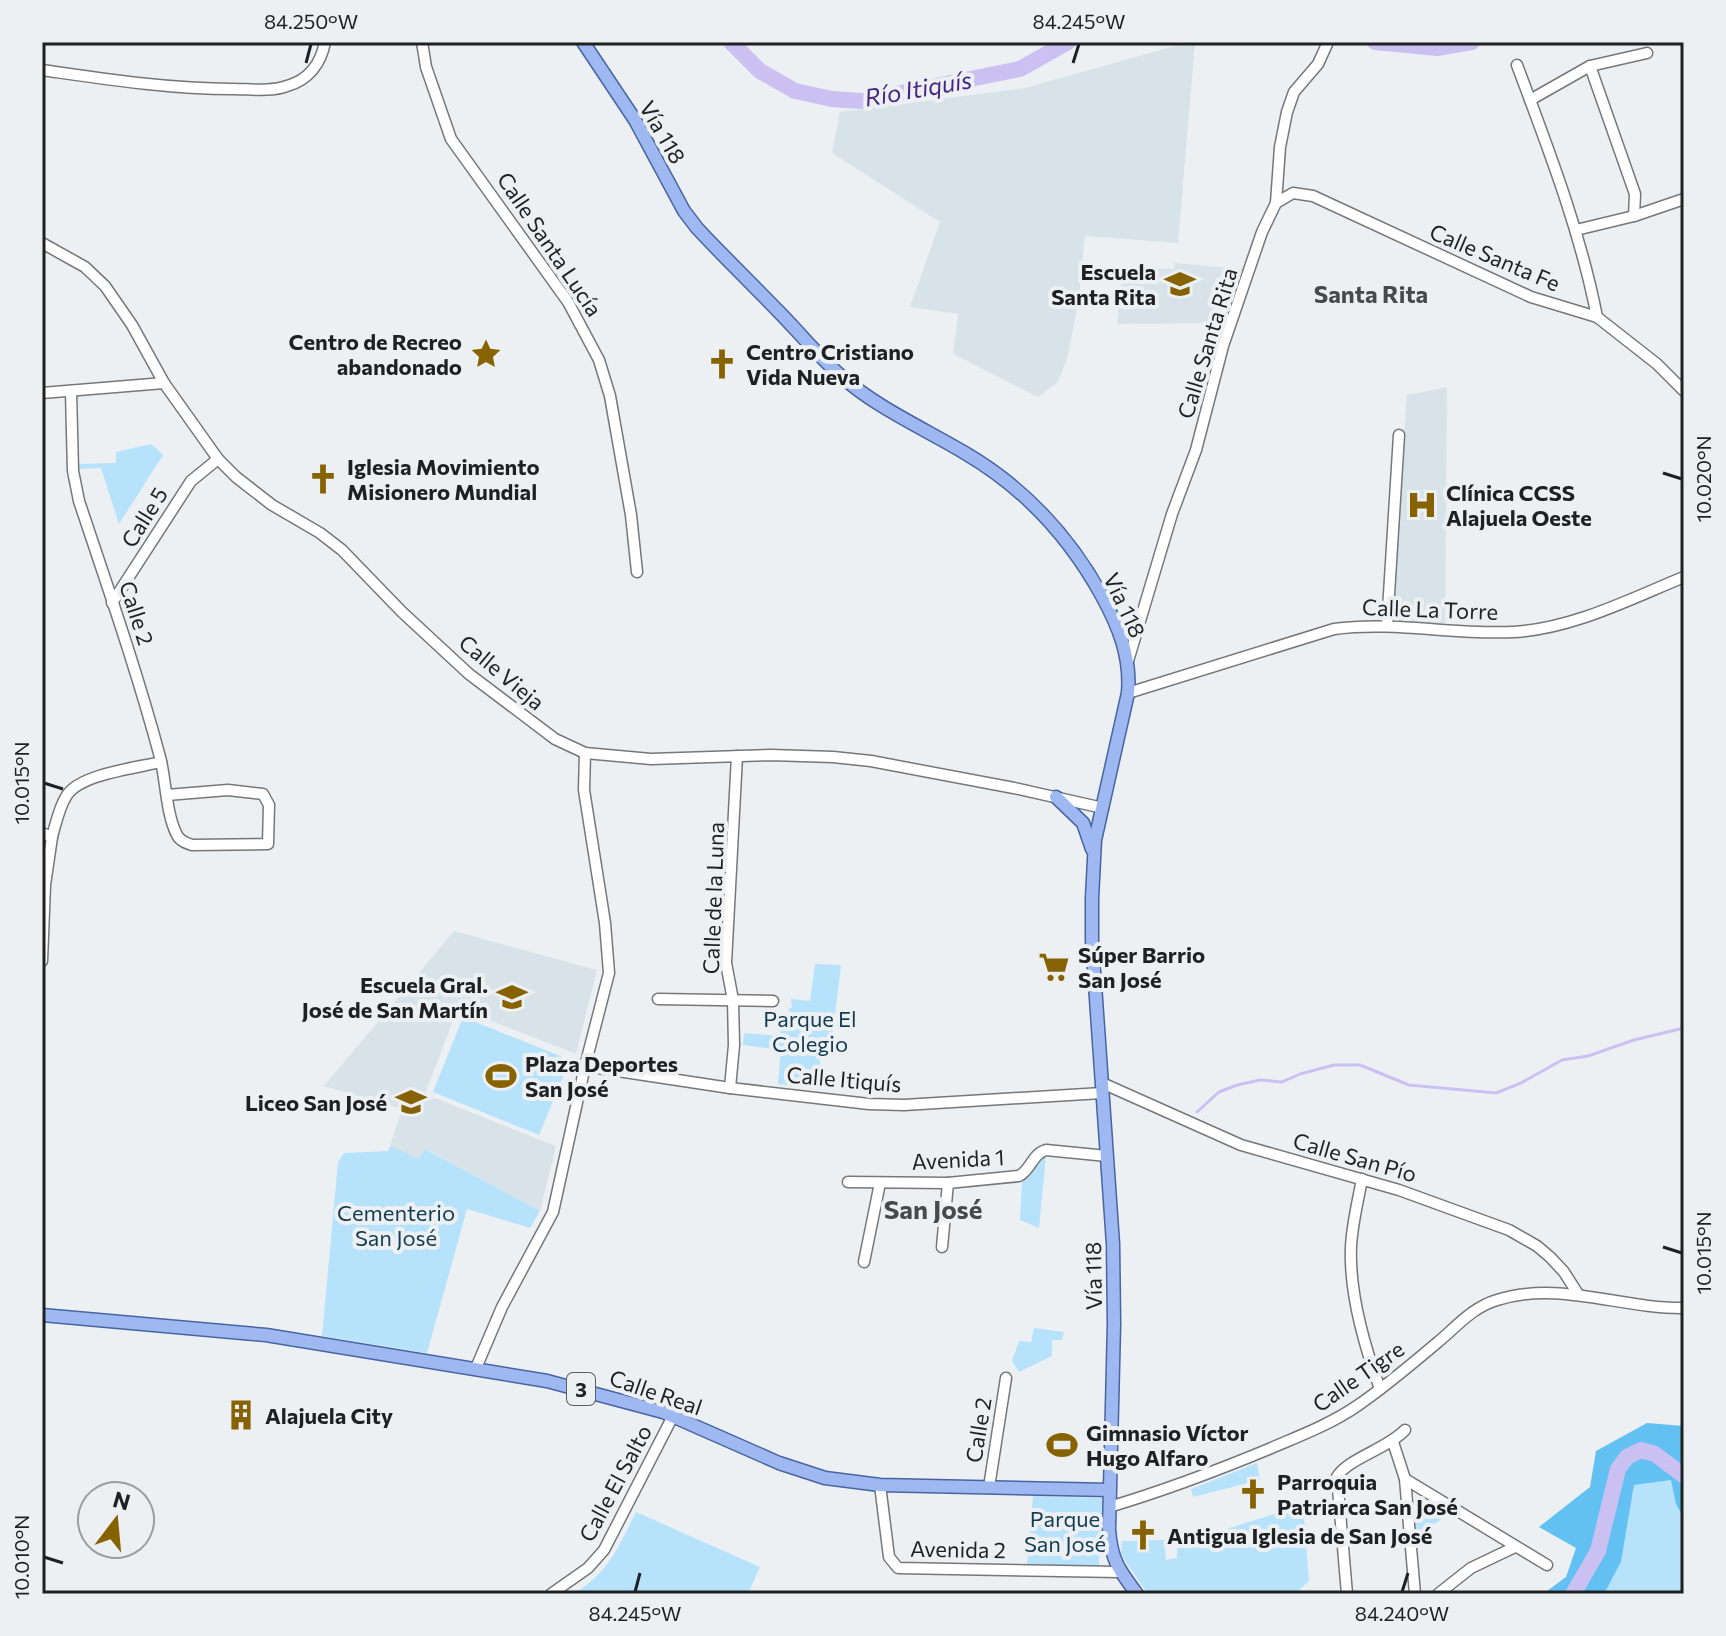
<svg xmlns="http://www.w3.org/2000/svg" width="1726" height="1636" font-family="Commissioner,sans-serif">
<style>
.built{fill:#d8e3e9}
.green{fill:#b6e2fc}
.forest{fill:#62c1f2}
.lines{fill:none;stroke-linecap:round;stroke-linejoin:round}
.stream{stroke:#cac1f2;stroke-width:3}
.river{stroke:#cac1f2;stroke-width:16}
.minor-casing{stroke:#74787a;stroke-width:13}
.major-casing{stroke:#4865a2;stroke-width:15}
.minor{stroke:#fff;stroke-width:10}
.major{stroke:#9eb9f1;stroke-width:12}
.ticks{fill:none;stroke:#1f2021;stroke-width:3}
.labels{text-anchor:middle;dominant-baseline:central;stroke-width:8;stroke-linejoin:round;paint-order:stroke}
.shield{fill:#edf0f3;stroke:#5d5e60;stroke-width:2}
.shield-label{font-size:20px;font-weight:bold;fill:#1f2021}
.street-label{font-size:22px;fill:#1f2021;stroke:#edf0f3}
.poi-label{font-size:22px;font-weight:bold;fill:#1f2021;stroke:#edf0f3;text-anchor:start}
.park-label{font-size:22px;fill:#133c51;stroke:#edf0f3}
.water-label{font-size:24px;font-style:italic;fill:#452681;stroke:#edf0f3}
.neighbourhood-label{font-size:24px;font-weight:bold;fill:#474a4c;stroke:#edf0f3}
.quarter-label{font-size:26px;font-weight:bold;fill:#474a4c;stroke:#edf0f3}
.neatline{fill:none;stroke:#1f2021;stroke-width:3}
.ticks-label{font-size:20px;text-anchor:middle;fill:#1f2021}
</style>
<rect width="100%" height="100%" fill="#edf0f3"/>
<!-- built -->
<g class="built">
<path d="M1189,42h6l-17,201 -93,-7 -6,62 -11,57 -10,27 -20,15 -85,-43 5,-40 -48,-7 30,-85 -108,-69 8,-41 185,-24z"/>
<path d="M1175,263l68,6 -18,54 -108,1 6,-56 51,1z"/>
<path d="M1447,387l-2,237 -56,-4 18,-225z"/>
<path d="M454,931l143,39 -21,84 -118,-46 -33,86 131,52 -16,65 -114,-62 -7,11 -29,-14 12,-37 -78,-23z"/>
</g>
<!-- green -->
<g class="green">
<path d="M151,444l12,11 -44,69 -18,-56 -24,1v-5l39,-1v-11z"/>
<path d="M815,964l26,1 -8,67 2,13 -2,10 -12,-1 -4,34 -39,-4 3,-34 -38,-5 1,-12 35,3 2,-9 7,-3 1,-16h3l-1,-9 19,2z"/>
<path d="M463,1017l107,43 -31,75 -106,-43z"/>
<path d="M390,1146l29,13 6,-10 115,62 -10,17 -63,-19 -40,144 -105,-17 16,-174 6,-9 44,-2z"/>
<path d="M1046,1155l-7,73 -19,-8 2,-38c14,-7 12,-20 24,-27z"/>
<path d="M1034,1328l30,4 -2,8h-10v16l-33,16 -7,-11 7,-20 12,1z"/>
<path d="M1257,1463l3,17 -67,17 -2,-8z"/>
<path d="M1672,1479l4,25 8,15v75h-80l17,-32 13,-77z"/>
<path d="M1033,1496l69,2 -3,68 -72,-2z"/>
<path d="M1424,1499l26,15 -36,23 -2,-33z"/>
<path d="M1303,1505l6,76 -14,13h-147l-23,-33 -4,-7 1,-13 42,-1 2,20 11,-2v-10l8,-6z"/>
<path d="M636,1512l124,55 -12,27h-174c36,-23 43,-45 62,-82z"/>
</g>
<!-- forest -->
<path class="forest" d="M1647,1423l37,3v93l-8,-15 -5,-24 -37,5 -13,77 -17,32h-61l23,-17 10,-29 -37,-21 51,-40 6,-36z"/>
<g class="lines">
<!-- stream -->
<path class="stream" d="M1197,1112l22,-20 18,-7 23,-5 22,2 18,-8 34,-9h26l49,20 87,8 25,-10 41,-23 26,-4 46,-16 50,-12"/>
<!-- river -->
<g class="river">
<path d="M731,42l29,29 35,20 37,8 29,2 159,-32 48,-27"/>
<path d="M1375,42l62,6 35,-6"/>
<path d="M1573,1594l25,-43 20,-82 9,-12 14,-7 14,4 29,22"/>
</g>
<!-- minor casing -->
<g class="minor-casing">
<g id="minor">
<path d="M422,42l4,25 25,72 117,163 31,58 11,36 21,119 6,57"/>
<path d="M1517,65c31,83 63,165 80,252"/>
<path d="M1590,66l45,128 -1,22"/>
<path d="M42,70c63,9 126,19 190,19 18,0 38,3 55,-3 22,-6 34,-23 38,-44"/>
<path d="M1530,100l60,-34 57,-13"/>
<path d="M1276,203l17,-10 20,3 218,101 66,20 60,47 27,27"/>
<path d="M1576,230l58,-14 50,-17"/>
<path d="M42,243l43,24 20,19 27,39 32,58 54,76 18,18 36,28 48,28 22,17 60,62 67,62 86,65 30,14 66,6 120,-4 62,2 38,4 143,27 89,20"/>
<path d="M71,392l2,79 6,30c28,84 58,170 81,256 6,23 6,57 17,78 3,6 9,8 15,10l76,-1 1,-39 -6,-11 -35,-4 -61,5"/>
<path d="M42,393l122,-10"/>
<path d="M112,603l79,-122 27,-22"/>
<path d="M1387,626l12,-191"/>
<path d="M1128,661l44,-147 24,-64 27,-104 39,-114 14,-29 4,-56 7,-35 7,-20 24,-28 10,-22"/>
<path d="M1128,693l206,-64c60,-8 119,6 179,3 59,-3 117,-33 171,-55"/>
<path d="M42,833l10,4 -7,48 -3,76"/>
<path d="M52,837c4,-14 7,-30 15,-42 14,-21 69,-27 94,-33"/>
<path d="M658,999l115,2"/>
<path d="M585,1066l145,22 139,16 35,1 198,-12"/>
<path d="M1102,1083l139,62 158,45 110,40 28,16 13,11 14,15 14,22"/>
<path d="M730,1088l4,-43 -1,-45 -7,-37 11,-207"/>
<path d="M1362,1179c-4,22 -10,45 -11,68 -2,47 13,98 29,142"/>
<path d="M848,1182l100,1 71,-7c12,-6 13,-22 27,-26l61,6"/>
<path d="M942,1247l6,-64"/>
<path d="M864,1262l16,-79"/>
<path d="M476,1368l26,-61 51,-95 32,-146 24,-93 -4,-50 -21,-133 1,-37"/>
<path d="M1393,1442l12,37 10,115"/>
<path d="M1405,1479l142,86"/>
<path d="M880,1485l9,72 9,11 221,4"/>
<path d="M989,1487l17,-109"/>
<path d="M1109,1507c54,-16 107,-36 160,-58 30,-13 60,-24 88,-43 28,-19 55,-42 81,-64 19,-16 35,-35 59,-42 62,-20 124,9 187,8"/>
<path d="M551,1594l37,-26 16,-18 69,-134"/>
<path d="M1347,1594l-10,-117c10,-18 50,-28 68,-47"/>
<path d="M1438,1594l33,-26 44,-21"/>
</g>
</g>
<!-- major casing -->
<g class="major-casing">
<g id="major">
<path d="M583,42l52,78 49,91 13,17c26,28 54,55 81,83 21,21 40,45 63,65 36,32 82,52 124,77 58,34 104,83 137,143 17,31 29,61 26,97l-33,147 -3,58v43l21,303 1,80 -5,205c2,31 10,41 28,65"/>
<path d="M1056,797l27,26 9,26"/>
<path d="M42,1315l224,20 281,46 116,31 116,51 46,15 55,7 229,5"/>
</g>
</g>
<!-- minor -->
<use href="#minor" class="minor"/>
<!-- major -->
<use href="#major" class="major"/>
</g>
<!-- ticks -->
<path class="ticks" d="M306,63l5,-19M1073,63l6,-19M1663,473l19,6M44,783l19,6M1663,1247l19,6M44,1557l19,6M635,1592l5,-19M1402,1592l6,-19"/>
<!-- icons -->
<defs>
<g id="school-bare" transform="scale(2.4)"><path d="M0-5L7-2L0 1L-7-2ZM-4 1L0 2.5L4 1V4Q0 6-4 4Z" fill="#876200" stroke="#edf0f3" stroke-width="2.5" paint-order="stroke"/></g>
<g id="sight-bare" transform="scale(2.4)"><path d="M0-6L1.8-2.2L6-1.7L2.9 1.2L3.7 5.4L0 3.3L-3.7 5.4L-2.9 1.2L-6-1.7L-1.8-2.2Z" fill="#876200" stroke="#edf0f3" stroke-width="2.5" paint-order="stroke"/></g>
<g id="church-bare" transform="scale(2.4)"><path d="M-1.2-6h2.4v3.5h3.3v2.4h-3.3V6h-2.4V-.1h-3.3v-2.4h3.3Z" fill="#876200" stroke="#edf0f3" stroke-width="2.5" paint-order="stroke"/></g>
<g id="hospital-bare" transform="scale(2.4)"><path d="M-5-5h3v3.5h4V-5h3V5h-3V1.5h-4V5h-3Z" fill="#876200" stroke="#edf0f3" stroke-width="2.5" paint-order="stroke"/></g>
<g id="supermarket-bare" transform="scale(2.4)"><path d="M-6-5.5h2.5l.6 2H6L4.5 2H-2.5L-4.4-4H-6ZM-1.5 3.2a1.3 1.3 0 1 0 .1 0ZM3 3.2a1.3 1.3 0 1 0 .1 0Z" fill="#876200" stroke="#edf0f3" stroke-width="2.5" paint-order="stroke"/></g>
<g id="stadium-bare" transform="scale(2.4)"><path d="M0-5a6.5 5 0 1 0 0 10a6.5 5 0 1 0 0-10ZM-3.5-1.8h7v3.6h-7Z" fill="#876200" stroke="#edf0f3" stroke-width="2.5" paint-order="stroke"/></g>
<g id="building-bare" transform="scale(2.4)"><path d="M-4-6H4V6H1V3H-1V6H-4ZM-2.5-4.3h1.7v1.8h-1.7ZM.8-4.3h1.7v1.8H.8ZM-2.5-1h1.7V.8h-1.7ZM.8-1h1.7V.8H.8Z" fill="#876200" stroke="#edf0f3" stroke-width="2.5" paint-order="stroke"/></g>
</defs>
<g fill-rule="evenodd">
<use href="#school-bare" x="1180" y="284"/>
<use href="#sight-bare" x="486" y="354"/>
<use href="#church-bare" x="722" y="364"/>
<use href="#church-bare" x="323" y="479"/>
<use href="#hospital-bare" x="1422" y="505"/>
<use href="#supermarket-bare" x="1054" y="967"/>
<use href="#school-bare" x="512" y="997"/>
<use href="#stadium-bare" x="501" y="1076"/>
<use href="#school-bare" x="411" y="1102"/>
<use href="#building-bare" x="241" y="1415"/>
<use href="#stadium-bare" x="1062" y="1445"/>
<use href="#church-bare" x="1253" y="1494"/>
<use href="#church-bare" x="1143" y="1535"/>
</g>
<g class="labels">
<!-- shield labels -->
<rect class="shield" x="567" y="1373" width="28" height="32" rx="6"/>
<g class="shield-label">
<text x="581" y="1389">3</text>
</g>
<!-- street labels -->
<g class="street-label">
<text transform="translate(663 132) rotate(60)">Vía 118</text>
<text transform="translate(550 244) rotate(56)">Calle Santa Lucía</text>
<text transform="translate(1495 257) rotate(23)">Calle Santa Fe</text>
<text transform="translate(1207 343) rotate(-73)">Calle Santa Rita</text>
<text transform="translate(144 517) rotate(-58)">Calle 5</text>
<text transform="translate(1125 605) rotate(65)">Vía 118</text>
<text transform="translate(1430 609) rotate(2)">Calle La Torre</text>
<text transform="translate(137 613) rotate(72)">Calle 2</text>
<text transform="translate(502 672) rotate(40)">Calle Vieja</text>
<text transform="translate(713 898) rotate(-88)">Calle de la Luna</text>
<text transform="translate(844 1079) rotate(5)">Calle Itiquís</text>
<text transform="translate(1355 1157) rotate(16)">Calle San Pío</text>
<text transform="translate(958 1159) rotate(-3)">Avenida 1</text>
<text transform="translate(1093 1276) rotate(-91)">Vía 118</text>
<text transform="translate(1358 1376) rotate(-35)">Calle Tigre</text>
<text transform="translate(656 1392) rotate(19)">Calle Real</text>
<text transform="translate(978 1430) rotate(-81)">Calle 2</text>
<text transform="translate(615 1483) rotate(-62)">Calle El Salto</text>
<text transform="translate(958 1549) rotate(1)">Avenida 2</text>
</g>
<!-- poi labels -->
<g class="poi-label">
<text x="1156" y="271" text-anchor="end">Escuela<tspan x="1156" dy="25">Santa Rita</tspan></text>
<text x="462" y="341" text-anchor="end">Centro de Recreo<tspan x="462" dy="25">abandonado</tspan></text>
<text x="746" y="351">Centro Cristiano<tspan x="746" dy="25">Vida Nueva</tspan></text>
<text x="347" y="466">Iglesia Movimiento<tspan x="347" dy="25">Misionero Mundial</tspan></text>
<text x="1446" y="492">Clínica CCSS<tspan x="1446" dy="25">Alajuela Oeste</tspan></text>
<text x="1078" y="954">Súper Barrio<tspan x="1078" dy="25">San José</tspan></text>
<text x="488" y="984" text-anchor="end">Escuela Gral.<tspan x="488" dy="25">José de San Martín</tspan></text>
<text x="525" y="1063">Plaza Deportes<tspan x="525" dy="25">San José</tspan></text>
<text x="387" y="1102" text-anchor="end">Liceo San José</text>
<text x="265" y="1415">Alajuela City</text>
<text x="1086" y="1432">Gimnasio Víctor<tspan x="1086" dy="25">Hugo Alfaro</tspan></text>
<text x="1277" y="1481">Parroquia<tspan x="1277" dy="25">Patriarca San José</tspan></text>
<text x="1167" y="1535">Antigua Iglesia de San José</text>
</g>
<!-- park labels -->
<g class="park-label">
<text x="810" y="1018">Parque El<tspan x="810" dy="25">Colegio</tspan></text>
<text x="396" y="1212">Cementerio<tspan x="396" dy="25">San José</tspan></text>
<text x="1065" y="1518">Parque<tspan x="1065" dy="25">San José</tspan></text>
</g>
<!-- water labels -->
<g class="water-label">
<text transform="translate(918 88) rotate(-10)">Río Itiquís</text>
</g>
<!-- neighbourhood labels -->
<g class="neighbourhood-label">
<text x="1371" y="293">Santa Rita</text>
</g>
<!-- quarter labels -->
<g class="quarter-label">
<text x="933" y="1208">San José</text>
</g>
</g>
<!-- border -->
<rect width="1726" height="1636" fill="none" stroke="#edf0f3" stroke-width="88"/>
<!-- north arrow -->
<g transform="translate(116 1520) rotate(16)"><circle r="38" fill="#edf0f3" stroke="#9b9d9f" stroke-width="2"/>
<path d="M0-6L14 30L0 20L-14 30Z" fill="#876200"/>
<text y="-12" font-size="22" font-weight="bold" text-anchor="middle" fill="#1f2021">N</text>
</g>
<rect x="44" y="44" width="1638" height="1548" class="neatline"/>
<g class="ticks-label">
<text x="311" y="29">84.250°W</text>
<text x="1079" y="29">84.245°W</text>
<text transform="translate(1704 479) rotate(-90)" y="7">10.020°N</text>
<text transform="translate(22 783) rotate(-90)" y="7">10.015°N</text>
<text transform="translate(1704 1253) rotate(-90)" y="7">10.015°N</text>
<text transform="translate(22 1557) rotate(-90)" y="7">10.010°N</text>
<text x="635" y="1621">84.245°W</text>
<text x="1402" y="1621">84.240°W</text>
</g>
</svg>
